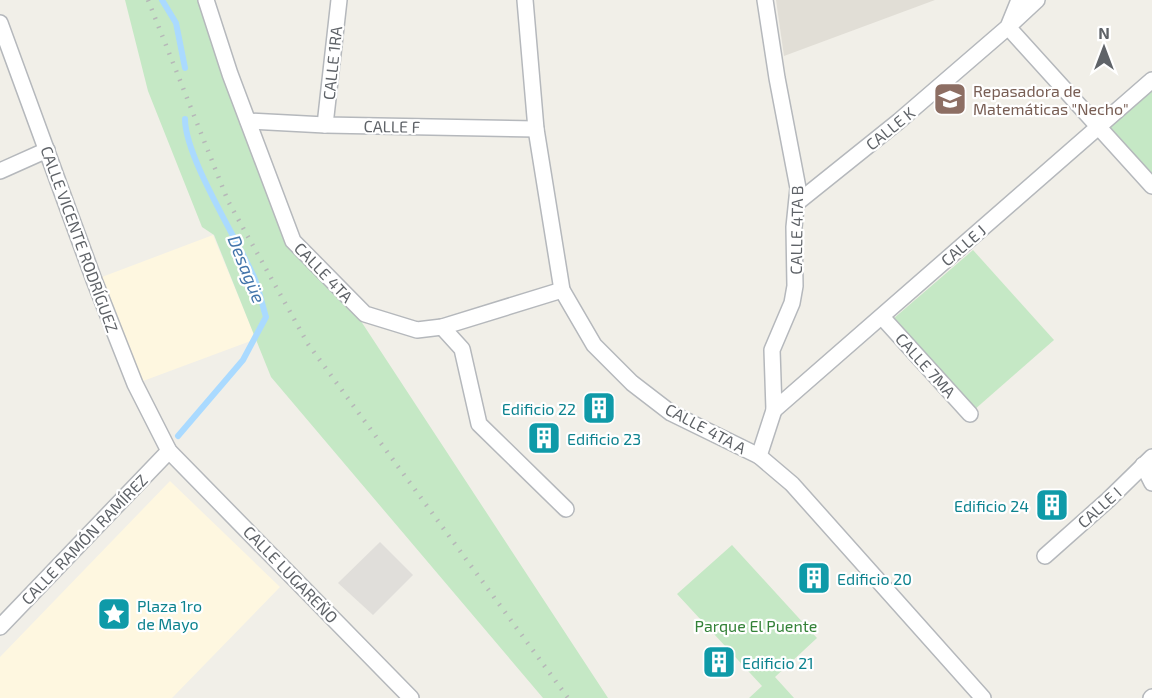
<svg xmlns="http://www.w3.org/2000/svg" width="1152" height="698" font-family="'Exo 2',sans-serif">
<style>
.commercial{fill:#fef7e0}
.industrial{fill:#e0deda}
.education{fill:#e1ded6}
.green{fill:#c5e8c5}
.lines{fill:none;stroke-linecap:round;stroke-linejoin:round}
.stream{stroke:#aadaff;stroke-width:6}
.street-casing{stroke:#b5b8bc;stroke-width:18}
.street{stroke:#fff;stroke-width:15}
.rail{stroke:#b6b7b8;stroke-width:4.5;stroke-dasharray:1.5 8;stroke-linecap:butt}
.labels{text-anchor:middle;dominant-baseline:central;stroke-width:4.5;stroke-linejoin:round;paint-order:stroke}
.street-label{font-size:16px;fill:#5f6368;stroke:#fff}
.education-label{font-size:16px;fill:#785e54;stroke:#fff;text-anchor:start}
.culture-label{font-size:16px;fill:#0d838f;stroke:#fff;text-anchor:start}
.park-label{font-size:16px;fill:#348238;stroke:#fff}
.water-label{font-size:18px;font-style:italic;fill:#4174aa;stroke:#fff}
</style>
<rect width="100%" height="100%" fill="#f1efe8"/>
<!-- commercial -->
<g class="commercial">
<path d="M213,235l43,104 -121,45 -41,-104z"/>
<path d="M170,481l110,106 -108,111h-172v-41z"/>
</g>
<!-- industrial -->
<path class="industrial" d="M380,542l33,33 -40,40 -35,-32z"/>
<!-- education -->
<path class="education" d="M776,0h159l-151,56z"/>
<!-- green -->
<g class="green">
<path d="M125,0h75l91,245 64,67 253,386h-65l-272,-321 -57,-142 -12,-8 -54,-136z"/>
<path d="M1152,91v83l-42,-47z"/>
<path d="M973,250l81,90 -80,70 -81,-91z"/>
<path d="M732,545l85,93 -42,39 19,21h-45l13,-12 -85,-92z"/>
</g>
<g class="lines">
<!-- stream -->
<g class="stream">
<path d="M162,0l14,23 9,45"/>
<path d="M178,436l65,-76 23,-43c-4,-13 -7,-28 -12,-40 -17,-38 -69,-120 -69,-158"/>
</g>
<!-- street casing -->
<g class="street-casing">
<g id="street">
<path d="M206,0l24,74 63,167 72,73 52,16 25,-3 120,-37"/>
<path d="M525,0l11,129 26,161 32,55 38,38 39,30 88,43 33,28 191,214"/>
<path d="M1037,0l-29,27 144,159"/>
<path d="M0,23l94,257 41,104 34,67 242,247"/>
<path d="M248,121l77,4 211,4"/>
<path d="M325,125l14,-125"/>
<path d="M0,171l47,-21"/>
<path d="M798,202l101,-81 109,-94 11,-27"/>
<path d="M882,317l88,97"/>
<path d="M442,327l20,22 17,75 87,85"/>
<path d="M774,410l378,-330"/>
<path d="M759,456l15,-46 -2,-60 20,-47 3,-17 -1,-59 4,-39 -21,-110 -12,-78"/>
<path d="M1143,465l9,18"/>
<path d="M1045,556l63,-56 44,-43"/>
<path d="M0,627l169,-176"/>
<path d="M1151,698l1,-1"/>
</g>
</g>
<!-- street -->
<use href="#street" class="street"/>
<!-- rail -->
<path class="rail" d="M148,0l80,201 80,143 260,354"/>
</g>
<!-- icons -->
<defs>
<g id="school-square" transform="scale(1.725)"><rect x="-9" y="-9" width="18" height="18" rx="4" fill="#8d6e63" stroke="#fff"/><path d="M0-5L7-2L0 1L-7-2ZM-4 1L0 2.5L4 1V4Q0 6-4 4Z" fill="#fff"/></g>
<g id="building-square" transform="scale(1.725)"><rect x="-9" y="-9" width="18" height="18" rx="4" fill="#0f9aa8" stroke="#fff"/><path d="M-4-6H4V6H1V3H-1V6H-4ZM-2.5-4.3h1.7v1.8h-1.7ZM.8-4.3h1.7v1.8H.8ZM-2.5-1h1.7V.8h-1.7ZM.8-1h1.7V.8H.8Z" fill="#fff"/></g>
<g id="sight-square" transform="scale(1.725)"><rect x="-9" y="-9" width="18" height="18" rx="4" fill="#0f9aa8" stroke="#fff"/><path d="M0-6L1.8-2.2L6-1.7L2.9 1.2L3.7 5.4L0 3.3L-3.7 5.4L-2.9 1.2L-6-1.7L-1.8-2.2Z" fill="#fff"/></g>
</defs>
<g fill-rule="evenodd">
<use href="#school-square" x="950" y="99"/>
<use href="#building-square" x="599" y="408"/>
<use href="#building-square" x="544" y="438"/>
<use href="#building-square" x="1052" y="505"/>
<use href="#building-square" x="814" y="578"/>
<use href="#sight-square" x="114" y="614"/>
<use href="#building-square" x="719" y="662"/>
</g>
<g class="labels">
<!-- street labels -->
<g class="street-label">
<text transform="translate(332 63) rotate(-84)">CALLE 1RA</text>
<text transform="translate(392 126) rotate(1)">CALLE F</text>
<text transform="translate(890 128) rotate(-39)">CALLE K</text>
<text transform="translate(796 230) rotate(-89)">CALLE 4TA B</text>
<text transform="translate(80 239) rotate(70)">CALLE VICENTE RODRÍGUEZ</text>
<text transform="translate(963 245) rotate(-41)">CALLE J</text>
<text transform="translate(324 272) rotate(46)">CALLE 4TA</text>
<text transform="translate(926 365) rotate(48)">CALLE 7MA</text>
<text transform="translate(706 428) rotate(28)">CALLE 4TA A</text>
<text transform="translate(1099 507) rotate(-42)">CALLE I</text>
<text transform="translate(84 539) rotate(-46)">CALLE RAMÓN RAMÍREZ</text>
<text transform="translate(291 574) rotate(46)">CALLE LUGAREÑO</text>
</g>
<!-- education labels -->
<g class="education-label">
<text x="973" y="90">Repasadora de<tspan x="973" dy="18">Matemáticas "Necho"</tspan></text>
</g>
<!-- culture labels -->
<g class="culture-label">
<text x="576" y="408" text-anchor="end">Edificio 22</text>
<text x="567" y="438">Edificio 23</text>
<text x="1029" y="505" text-anchor="end">Edificio 24</text>
<text x="837" y="578">Edificio 20</text>
<text x="137" y="605">Plaza 1ro<tspan x="137" dy="18">de Mayo</tspan></text>
<text x="742" y="662">Edificio 21</text>
</g>
<!-- park labels -->
<g class="park-label">
<text x="756" y="625">Parque El Puente</text>
</g>
<!-- water labels -->
<g class="water-label">
<text transform="translate(247 269) rotate(68)">Desagüe</text>
</g>
</g>
<!-- north arrow -->
<g transform="translate(1104 48)" stroke="#ffffff" stroke-width="4.5" paint-order="stroke">
<path d="M0-4.5L10 22L0 15L-10 22Z" fill="#5f6368"/>
<text y="-9" font-size="16" font-weight="bold" text-anchor="middle" fill="#5f6368">N</text>
</g>
</svg>
